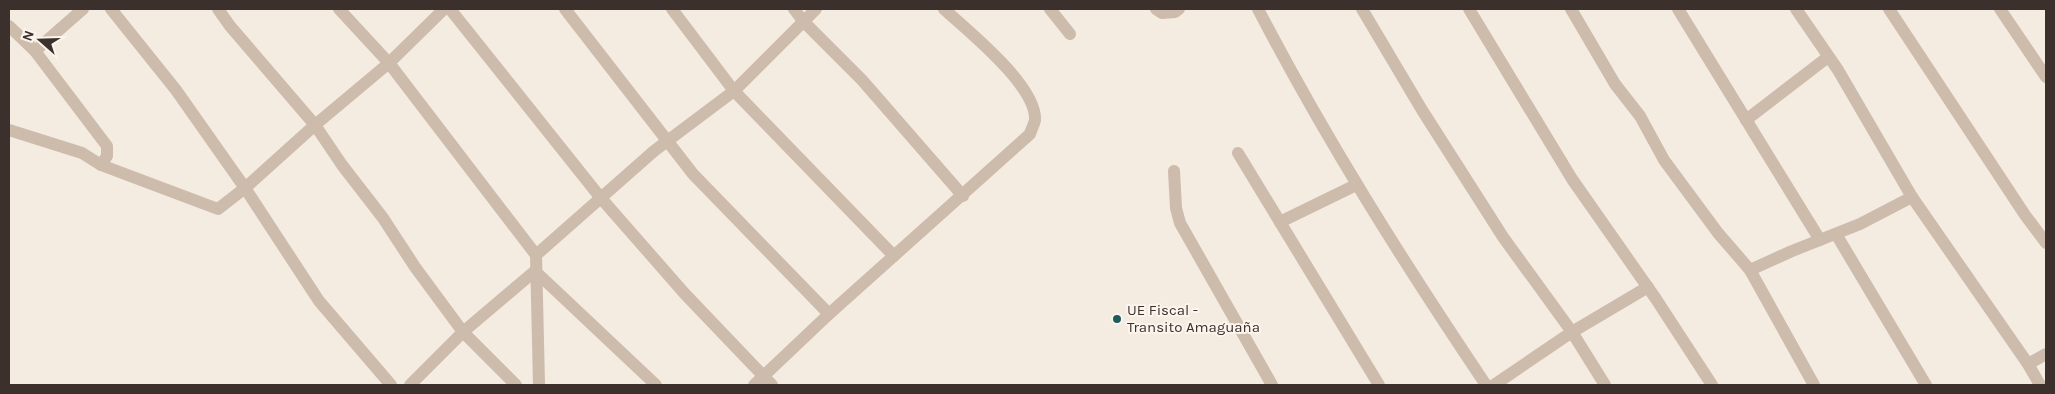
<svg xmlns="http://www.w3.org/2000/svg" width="2055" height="394" font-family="Karla,sans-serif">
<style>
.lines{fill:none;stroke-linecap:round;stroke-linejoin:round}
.minor{stroke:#cdbbac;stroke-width:12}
.tertiary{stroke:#cdbbac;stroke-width:12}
.poi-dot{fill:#1f5a5e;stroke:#fbf5ee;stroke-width:2}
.labels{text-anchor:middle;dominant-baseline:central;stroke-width:4;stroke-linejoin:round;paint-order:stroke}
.poi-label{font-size:15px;fill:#3b302b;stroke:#fbf5ee;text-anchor:start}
</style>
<rect width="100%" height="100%" fill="#f4ebe1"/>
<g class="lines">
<!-- minor -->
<g class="minor">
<path d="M111,9l65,81 69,98 74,113 72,84"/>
<path d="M218,9l12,17 85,99 27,40 41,53 32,49 48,65 53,53"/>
<path d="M450,9l150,188 85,97 87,91"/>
<path d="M565,9l128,165 136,140"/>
<path d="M672,9l62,82 160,165"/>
<path d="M794,9l9,12 59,59 101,116"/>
<path d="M1050,9l20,25"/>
<path d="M1156,9l6,4 13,-1 4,-3"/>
<path d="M1258,9c68,131 146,254 228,376"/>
<path d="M1362,9l60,101 81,127 69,95 33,53"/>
<path d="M1469,9l103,170 84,120 56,86"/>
<path d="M1571,9l44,75 25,32 24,44 54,73 32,37 64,115"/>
<path d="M1678,9l142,231"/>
<path d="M1796,9l42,61 74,127 116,167 12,21"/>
<path d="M1889,9l136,206 21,28"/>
<path d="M2000,9l46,68"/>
<path d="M9,26l26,25 72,95v10l-6,9"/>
<path d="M35,51l48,-42"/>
<path d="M1746,120l82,-63"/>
<path d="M9,130l73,23 19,12 117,44 27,-21 70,-63 74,-62 -50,-54"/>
<path d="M1238,153l141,232"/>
<path d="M1174,171l2,37 4,15 92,162"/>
<path d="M1280,222l76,-37"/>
<path d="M1836,234l90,151"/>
<path d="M536,255l118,-104 80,-60 82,-82"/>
<path d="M1750,270l42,-19 68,-27 52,-27"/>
<path d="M2028,364l18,-10"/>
<path d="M410,385l53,-53 72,-61 121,114"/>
<path d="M754,385l75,-71 201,-180c1,-4 4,-9 5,-14 2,-34 -67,-89 -91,-111"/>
<path d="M1494,385l78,-53 76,-45"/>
</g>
<!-- tertiary -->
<path class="tertiary" d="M444,9l-55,54 147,192 3,130"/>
</g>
<!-- markers -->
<circle class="poi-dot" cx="1117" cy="319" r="5"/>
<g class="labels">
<!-- poi labels -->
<g class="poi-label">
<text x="1127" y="310">UE Fiscal -<tspan x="1127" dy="17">Transito Amaguaña</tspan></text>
</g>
</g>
<!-- border -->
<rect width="2055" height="394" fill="none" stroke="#3b302b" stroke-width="20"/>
<!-- north arrow -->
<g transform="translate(40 40) rotate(290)" stroke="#fbf5ee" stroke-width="4" paint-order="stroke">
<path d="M0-4L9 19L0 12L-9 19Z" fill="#3b302b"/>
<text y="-8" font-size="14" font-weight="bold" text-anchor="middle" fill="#3b302b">N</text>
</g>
</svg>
